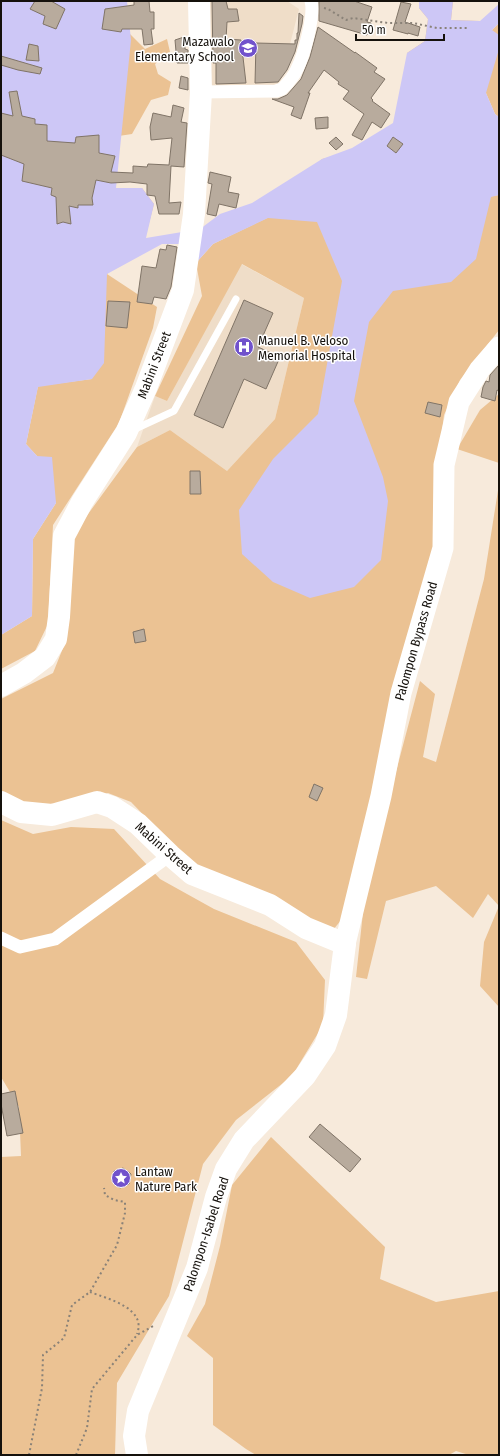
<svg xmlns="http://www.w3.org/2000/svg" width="500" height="1456" font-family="'Fira Sans Condensed',sans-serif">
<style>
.built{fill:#efddc8}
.green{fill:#ebc293}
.water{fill:#cdc7f6}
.building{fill:#b8ab9d;stroke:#807467}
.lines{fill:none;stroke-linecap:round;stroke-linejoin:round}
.path{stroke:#8a8278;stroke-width:2;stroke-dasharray:2 3;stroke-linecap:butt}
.lane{stroke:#fff;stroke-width:7}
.street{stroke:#fff;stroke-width:13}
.primary{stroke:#fff;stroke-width:21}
.highway{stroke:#fff;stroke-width:22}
.labels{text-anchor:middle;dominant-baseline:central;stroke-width:3;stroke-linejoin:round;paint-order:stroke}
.poi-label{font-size:13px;fill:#15110c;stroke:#fff;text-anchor:start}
.street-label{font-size:13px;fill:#15110c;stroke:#fff}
</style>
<rect width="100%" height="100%" fill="#f7eadb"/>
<!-- built -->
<g class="built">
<path d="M231,1h56l12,8 -20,78h-72l-2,-85z"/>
<path d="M241,264l63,34 -29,121 -48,52 -57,-41 -33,17 18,-51 12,5z"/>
</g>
<!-- green -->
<g class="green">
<path d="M419,1h34l-2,19 29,1 12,9 7,-7v94l-4,-3 -9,-21 5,103 8,-1v135l-39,50 -16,35 -9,69 -1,61 -92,374 -9,11 -142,-66 -60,-62 -23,-9 -45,14 -38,-1 -24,-14v-93l52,-26 14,-35 5,-102 65,-89 33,-17 57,41 48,-52 29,-121 -62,-34 -75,137 -12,-5 47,-100 -6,-33 17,-19 54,-26 55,-59 97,-23 -12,-83 18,-12 3,-22 -9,-11z"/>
<path d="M1,10l125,20 19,19 22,-10 3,13 -15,12 3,10 13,8 -3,13 -17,5 -19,34 -20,3z"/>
<path d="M142,188l12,16 -9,34 -38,36 50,33 -4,21 -34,95 -66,102 -5,99 -13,27 -34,18v-34l31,-19 1,-77 23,-36 -19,-47 -11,-12 12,-58 54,-7 -42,-172z"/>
<path d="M499,394v69l-42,-14 23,-39z"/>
<path d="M499,484v523l-19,-21 4,-44 15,-36 -11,-12 -15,24 -37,-32 -50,15 -19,78 -11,-2 10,-92 54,-204 15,13 -12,63 13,5 48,-183z"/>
<path d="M1,820l32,14 38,-7 43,2 46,50 54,30 82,33 29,38 -2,45 -31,51 -56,44 -33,44 -34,132 -52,87 -2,72h-114v-298l20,-1 -2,-49 -18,-30z"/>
<path d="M271,1137l114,110 -5,32 56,23 63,-11v164h-30l-13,-4 -7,4h-193l-10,-6 -33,-24v-67l-26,-22 18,-32 15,-58 12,-61z"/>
</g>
<!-- water -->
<path class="water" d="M1,1h126l4,39 -15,148h26l12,16 -8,34 54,-9 20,-15 32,-11 70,-44 30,-11 41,-25 14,-70 18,-12 3,-22 -9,-11v-7h34l-2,19 29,1 19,-17v19l-7,7 7,5v14l-13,44 9,21 4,3v78l-8,2 -15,62 -25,23 -58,9 -24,31 -15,79 29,76 5,24 -7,59 -27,27 -44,11 -37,-16 -31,-28 -3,-44 34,-51 45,-45 24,-133 -25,-59 -49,-4 -55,26 -17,19 -12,-19h-22l-55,30 -3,89 -12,16 -54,8 -12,57 11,12 15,1 4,46 -23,36 -1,77 -31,19z"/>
<!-- building -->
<g class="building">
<path d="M35,1h16l14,8 -9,20 -13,-5 2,-8 -15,-7z"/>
<path d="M134,1h15l1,11h4v17h-3l2,15 -9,1 -2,-16h-20l-1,3 -19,-3 3,-20 29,-4z"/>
<path d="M212,1h14l2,8h9l2,12 -12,1 -1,17 15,1 5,43 -30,1v-21h-3z"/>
<path d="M319,1h35l18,6 -5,15 4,1 -4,12 -48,-14z"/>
<path d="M401,2l10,2 -6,18 15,5 -2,9 -10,-3v1l-15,-4z"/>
<path d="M299,13l4,3 -1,8 -7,28 -8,18 -9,12 -23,1 1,-40 39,1v-4h2v-7h1z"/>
<path d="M318,27l37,26v-1l22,16 -3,4 11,7 -14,19 2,2 -1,1 18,13 -9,14 -9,-6 -10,18 -10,-5 12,-21 -21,-15 6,-8 -11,-7 1,-2 -15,-12 -16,23h2l-9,26 -10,-4 3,-8 -22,-8h6l9,-4 14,-16 9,-22z"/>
<path d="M184,37l1,12 3,1v13h-11l-2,-23z"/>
<path d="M29,44l9,2 1,15 -13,-1z"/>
<path d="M1,56l41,12 -2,6 -22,-4 -17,-5z"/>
<path d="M181,76l7,2v12l-9,-2z"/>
<path d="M17,91l5,25 13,3v5l12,1v16l28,2 1,-6 23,-2v18l16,3 -4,16 22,1v-7l14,1 1,-3 21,1 3,-27 -21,2 -1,-13 3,-14 18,4 2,-12 11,3 -3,14 6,1 -3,44 -13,-1 -2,37 12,-1 -2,12h-20l-4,-18 -8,-1v-11l-17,-2 -19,1 -15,-3 -4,18 1,7h-15v3l-9,-2 2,18 -8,-2 -6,2 -1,-27 -5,-2 1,-7 -30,-7 2,-17 -23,-9v-42l12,3 -4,-24z"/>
<path d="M328,117v11l-12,1 -1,-11z"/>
<path d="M336,137l7,7 -7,6 -7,-7z"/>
<path d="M393,137l10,7 -7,9 -9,-7z"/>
<path d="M210,172l21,5 -3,15 11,2 -3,14 -17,-4 -3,12 -9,-2 5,-30 -4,-1z"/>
<path d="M167,245l10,2 -6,40 -5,12 -12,-2 -2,7 -15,-2 5,-36 14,2 4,-19 6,1z"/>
<path d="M244,300l29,13 -15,34 22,10 -14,32 -22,-10 -21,49 -29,-13z"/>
<path d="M108,301l22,1 -3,26 -21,-2z"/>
<path d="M499,365v26l-2,-1 -2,11 -14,-4 2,-10 3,-6 3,1 1,-7z"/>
<path d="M428,402l14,3 -2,12 -15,-4z"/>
<path d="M190,471h10l1,23h-11z"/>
<path d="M144,629l2,12 -11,2 -2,-11z"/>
<path d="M314,784l9,4 -6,13 -8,-4z"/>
<path d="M15,1091l8,42 -16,3 -6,-32v-10z"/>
<path d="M320,1124l41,35 -11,13 -41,-35z"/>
<path d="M123,1168l8,6 -2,10 -9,4 -8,-7 2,-10z"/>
</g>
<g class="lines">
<!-- path -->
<g class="path">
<path d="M324,8l4,1 18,11 7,-2 35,5h25l24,5h32"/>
<path d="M90,1292c18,7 57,16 47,42"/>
<path d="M29,1455l13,-67 1,-33 21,-17 8,-33 18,-13 27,-47 8,-32v-11l-11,-2 -9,-5 -1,-7"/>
<path d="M76,1455l11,-27 5,-39 45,-54 18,-10"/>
</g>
<!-- lane -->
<path class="lane" d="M133,430l41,-19 62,-112"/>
<!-- street -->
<g class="street">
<path d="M201,92l75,-1 6,-2c6,-6 12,-13 15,-20 7,-14 18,-54 14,-68"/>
<path d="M1,938l19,9 35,-8 115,-84"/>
</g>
<!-- primary -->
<path class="primary" d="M345,944l36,-148 20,-103 42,-145 1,-83 15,-63 21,-33 19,-22"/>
<!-- highway -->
<g class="highway">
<path d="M1,686l23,-13 21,-16 11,-18 3,-22 5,-81 18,-34 44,-69 20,-45 37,-98 11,-76 7,-122 -2,-91"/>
<path d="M1,802l20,10 31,3 45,-13 15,5 26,17 32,31 22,19 78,31 36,23 39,16 -9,71 -11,31 -20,30 -61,64 -18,29 -10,28 -19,71 -59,143 -4,25 3,19"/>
</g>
</g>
<!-- icons -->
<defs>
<g id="school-disc" transform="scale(1)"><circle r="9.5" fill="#7152cc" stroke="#fff"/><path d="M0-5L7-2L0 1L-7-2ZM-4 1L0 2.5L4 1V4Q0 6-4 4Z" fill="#fff"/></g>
<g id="hospital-disc" transform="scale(1)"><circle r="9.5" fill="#7152cc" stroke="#fff"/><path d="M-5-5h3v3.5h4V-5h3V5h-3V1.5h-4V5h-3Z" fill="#fff"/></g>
<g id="sight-disc" transform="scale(1)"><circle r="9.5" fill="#7152cc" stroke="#fff"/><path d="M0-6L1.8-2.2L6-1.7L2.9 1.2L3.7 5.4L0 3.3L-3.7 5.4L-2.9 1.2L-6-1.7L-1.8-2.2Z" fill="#fff"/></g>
</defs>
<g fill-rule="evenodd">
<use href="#school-disc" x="248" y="48"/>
<use href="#hospital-disc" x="244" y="347"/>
<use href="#sight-disc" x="121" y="1178"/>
</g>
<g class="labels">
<!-- poi labels -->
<g class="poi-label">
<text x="234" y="41" text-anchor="end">Mazawalo<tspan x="234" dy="15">Elementary School</tspan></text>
<text x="258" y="340">Manuel B. Veloso<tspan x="258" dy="15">Memorial Hospital</tspan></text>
<text x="135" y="1171">Lantaw<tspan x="135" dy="15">Nature Park</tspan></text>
</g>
<!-- street labels -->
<g class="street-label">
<text transform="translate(154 365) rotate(-69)">Mabini Street</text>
<text transform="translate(416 641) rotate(-74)">Palompon Bypass Road</text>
<text transform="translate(164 848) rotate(41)">Mabini Street</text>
<text transform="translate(206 1234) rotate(-72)">Palompon-Isabel Road</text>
</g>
</g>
<!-- border -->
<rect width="500" height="1456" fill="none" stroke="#15110c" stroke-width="4"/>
<!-- scale -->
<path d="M356 34v6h88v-6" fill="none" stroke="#15110c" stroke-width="2"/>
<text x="362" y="34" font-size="12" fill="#15110c" stroke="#ffffff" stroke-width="3" paint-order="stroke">50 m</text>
</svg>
